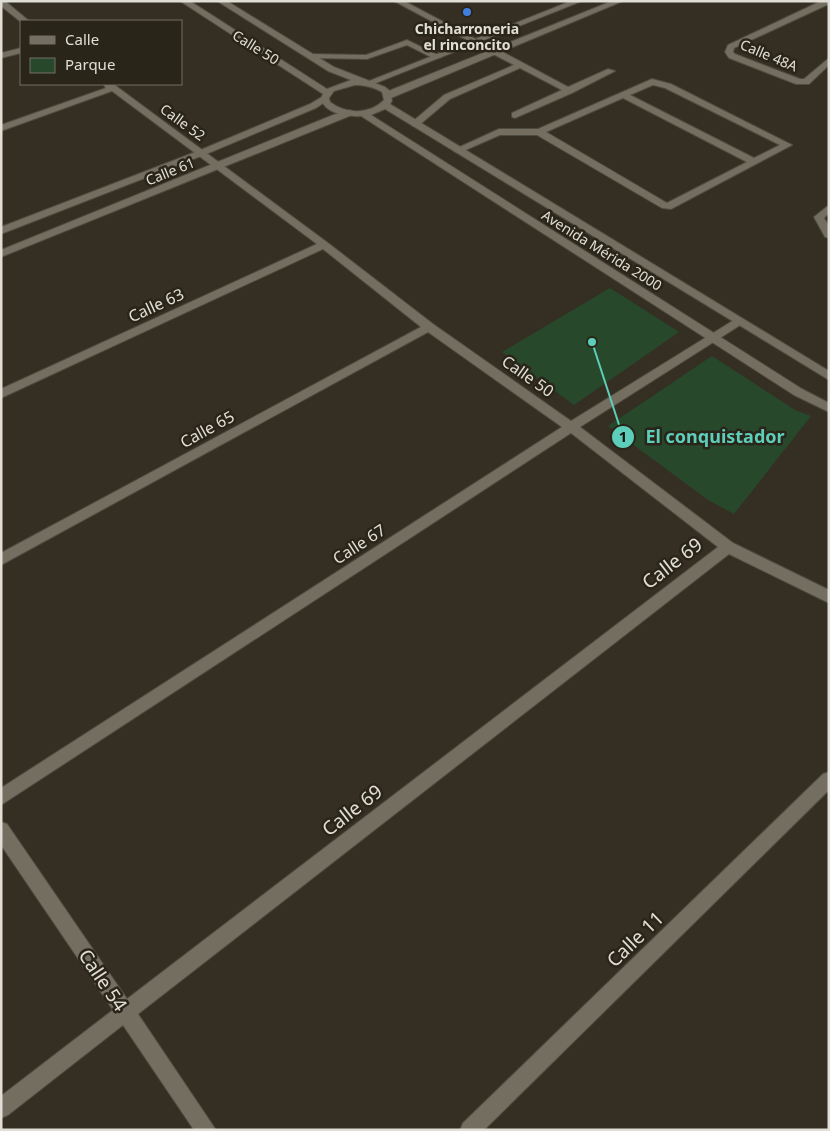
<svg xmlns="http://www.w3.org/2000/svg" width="830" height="1131" font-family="'Noto Sans',sans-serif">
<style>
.green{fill:#28482c}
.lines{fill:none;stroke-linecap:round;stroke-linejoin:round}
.service-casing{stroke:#4e4b40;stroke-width:2}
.minor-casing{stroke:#4e4b40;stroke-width:2}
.tertiary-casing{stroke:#4e4b40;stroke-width:2}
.secondary-casing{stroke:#4e4b40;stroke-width:2}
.service{fill:#736e60;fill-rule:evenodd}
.minor{fill:#736e60;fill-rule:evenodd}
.tertiary{fill:#736e60;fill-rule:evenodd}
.secondary{fill:#736e60;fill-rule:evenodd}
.shop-dot{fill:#3f7fe0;stroke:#2a2519;stroke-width:2}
.labels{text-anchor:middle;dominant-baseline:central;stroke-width:5;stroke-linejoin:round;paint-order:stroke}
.far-poi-label{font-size:14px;font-weight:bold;fill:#e1ded6;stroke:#2a2519}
.far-street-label{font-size:14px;fill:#e1ded6;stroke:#2a2519}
.street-label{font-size:16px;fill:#e1ded6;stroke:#2a2519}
.near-street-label{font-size:19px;fill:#e1ded6;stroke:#2a2519}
.leader{fill:none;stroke:#5dceb9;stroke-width:2}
.callout-dot{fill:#5dceb9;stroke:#2a2519;stroke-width:2}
.mark-label{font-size:15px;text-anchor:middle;font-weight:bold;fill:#111}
.callout-label{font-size:18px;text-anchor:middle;font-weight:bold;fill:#5dceb9;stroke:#2a2519;stroke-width:5;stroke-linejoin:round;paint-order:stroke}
</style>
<rect width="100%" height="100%" fill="#342f22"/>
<!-- green -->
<g class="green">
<path d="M610,288l69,44 -105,73 -72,-53z"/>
<path d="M712,356l83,54 16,6 -77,98 -26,-14 -100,-74z"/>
</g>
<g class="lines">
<!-- service casing -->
<g class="service-casing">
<g id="service">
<path d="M407,40l35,17 -7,2 -28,-14 -40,14 -57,-1 -4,-2 4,-2 56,1z"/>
<path d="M493,50h6l69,37 40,-18 7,2 -43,22 -57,25 -3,-1v-4l50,-23 -42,-22 -70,31 -32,27h-6v-4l32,-27 70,-30 -21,-11z"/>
<path d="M652,79l19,5 121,61 -121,64 -9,-1 -125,-73h-37l-39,17h-6l-2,-2 46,-21h39zM653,85l12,3 115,57 -26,13 -124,-63zM623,98l124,64 -80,41 -121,-71z"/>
</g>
</g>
<!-- minor casing -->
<g class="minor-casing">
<g id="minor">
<path d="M1,1h4l24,20 -8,1 -20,-16z"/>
<path d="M394,1h10l96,51 -7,2z"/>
<path d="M821,1h8v3l-95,44 -1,4 2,2 65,25h4l25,-21v7l-20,19h-13l-67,-26 -4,-6 3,-7z"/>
<path d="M21,48v5l-20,5v-5z"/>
<path d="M103,84h9l4,2 212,157 105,81 138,97 163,-101h8l2,2 -2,2 -162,103 153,116 96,47v13l-100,-49 -591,460 78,116h-22l-71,-105 -115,90 -7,3v-22l112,-86 -112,-165v-23l6,2 120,175 591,-452 -147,-114 -570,372v-17l561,-361 -134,-95 -427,233v-12l420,-226 -98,-78 -322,149v-9l316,-145 -205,-153 -111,40v-6l105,-37z"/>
<path d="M829,205v8l-5,5 5,8v12l-4,-1 -11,-20z"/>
<path d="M829,772v18l-345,340h-24l3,-7 360,-349z"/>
</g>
</g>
<!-- tertiary casing -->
<g class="tertiary-casing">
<g id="tertiary">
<path d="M571,1h11l-211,84 -7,-2z"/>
<path d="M612,1h11l-232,97 -7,-2 7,-6z"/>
<path d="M325,95l4,3 -1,2 -12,8 -112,47 -203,79v-7l197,-76 112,-47z"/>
<path d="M349,110l3,1v4l-351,142v-7l332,-135z"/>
</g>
</g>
<!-- secondary casing -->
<g class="secondary-casing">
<path id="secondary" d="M180,1h10l137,88 24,-9 -23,-9 -111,-70h10l107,66 51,20 5,4 2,10 -2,3 439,267v9l-444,-271 -14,6 431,274 27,14v9l-35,-17 -433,-279c-13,1 -37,-2 -40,-18l2,-4zM355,85c10,0 18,2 27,7l2,8c-15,15 -38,14 -54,2l-1,-4 5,-7z"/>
</g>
<!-- service -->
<use href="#service" class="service"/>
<!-- minor -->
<use href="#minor" class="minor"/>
<!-- tertiary -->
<use href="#tertiary" class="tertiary"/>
<!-- secondary -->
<use href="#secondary" class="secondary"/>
</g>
<!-- markers -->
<circle class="shop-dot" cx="467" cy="12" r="5"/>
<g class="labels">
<!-- far-poi labels -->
<g class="far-poi-label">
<text x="467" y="28">Chicharroneria<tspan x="467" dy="16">el rinconcito</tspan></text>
</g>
<!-- far-street labels -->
<g class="far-street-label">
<text transform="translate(256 47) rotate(32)">Calle 50</text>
<text transform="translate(769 55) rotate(23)">Calle 48A</text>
<text transform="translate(183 122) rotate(36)">Calle 52</text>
<text transform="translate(170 171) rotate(-22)">Calle 61</text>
<text transform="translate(602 250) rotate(32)">Avenida Mérida 2000</text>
</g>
<!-- street labels -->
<g class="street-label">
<text transform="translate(156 305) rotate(-25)">Calle 63</text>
<text transform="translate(528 376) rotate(35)">Calle 50</text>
<text transform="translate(207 429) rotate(-29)">Calle 65</text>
<text transform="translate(359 544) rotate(-33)">Calle 67</text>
</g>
<!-- near-street labels -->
<g class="near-street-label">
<text transform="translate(672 563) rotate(-38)">Calle 69</text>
<text transform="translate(352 810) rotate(-38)">Calle 69</text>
<text transform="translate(635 939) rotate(-44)">Calle 11</text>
<text transform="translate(103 980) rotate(56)">Calle 54</text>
</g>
</g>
<!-- callouts -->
<path class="leader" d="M592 342L623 437"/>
<g class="callout-dot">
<circle cx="592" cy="342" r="5"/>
<circle cx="623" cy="437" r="12"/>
</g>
<g class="mark-label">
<text x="623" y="442">1</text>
</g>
<g class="callout-label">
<text x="715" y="443">El conquistador</text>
</g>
<!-- border -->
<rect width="830" height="1131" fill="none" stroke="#e1ded6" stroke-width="5"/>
<!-- legend -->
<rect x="20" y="20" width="162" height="65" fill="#2a2519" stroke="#736f65"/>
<rect x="30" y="36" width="25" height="8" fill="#736e60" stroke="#736f65"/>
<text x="65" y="45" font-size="15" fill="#e1ded6">Calle</text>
<rect x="30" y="58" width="25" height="15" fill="#28482c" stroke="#736f65"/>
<text x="65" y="70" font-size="15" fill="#e1ded6">Parque</text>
</svg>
